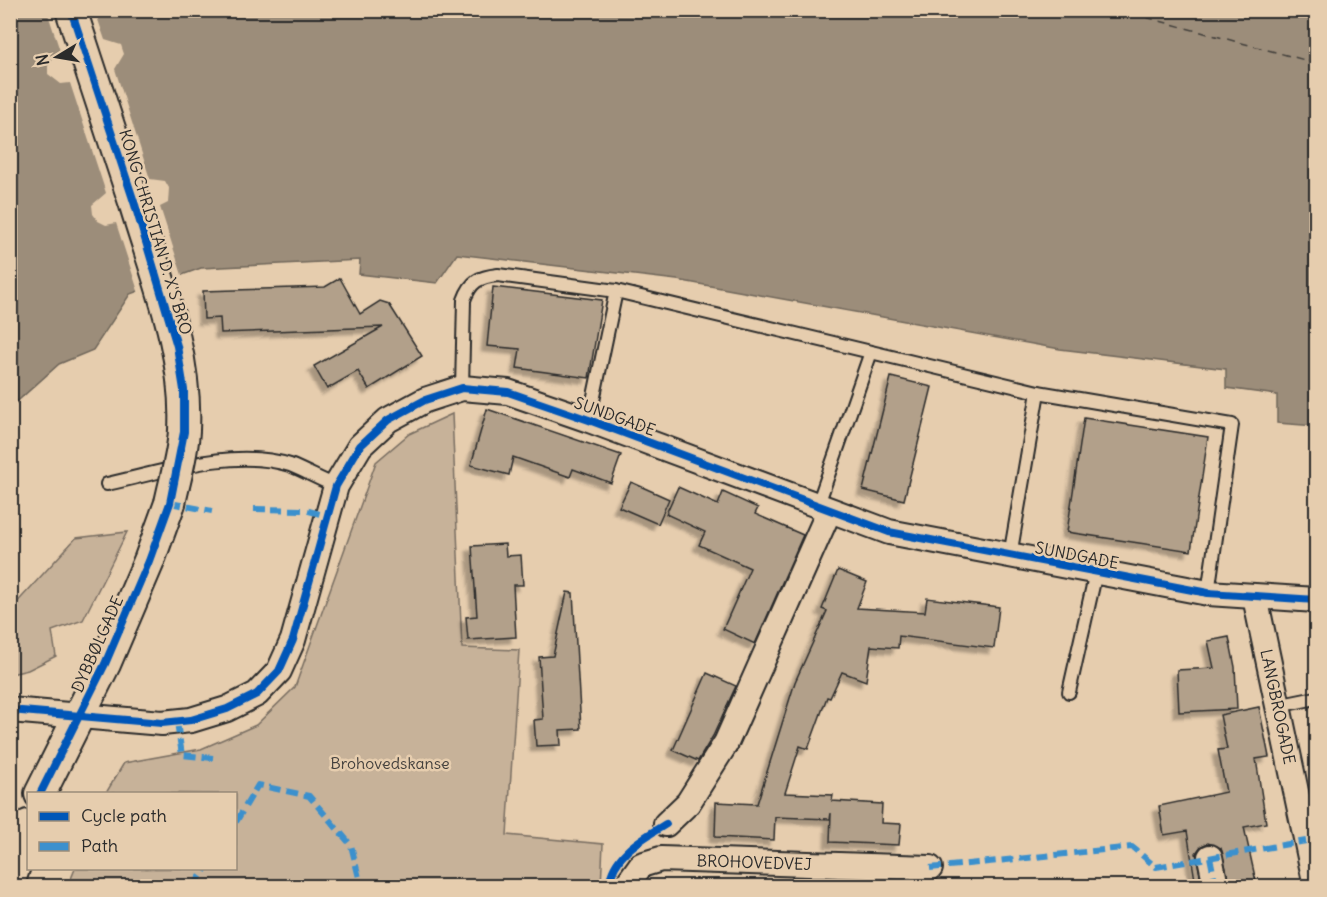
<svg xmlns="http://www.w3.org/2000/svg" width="1327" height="897" font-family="Delius,sans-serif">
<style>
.green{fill:#c7b299;stroke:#796e62;stroke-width:1.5}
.water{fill:#9c8d7a;stroke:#6f665a;stroke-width:1.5}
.pier{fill:#e6cdae}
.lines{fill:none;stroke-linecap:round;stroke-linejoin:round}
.ferry{stroke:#423f3b;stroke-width:1.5;stroke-dasharray:8 6;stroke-linecap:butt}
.building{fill:#b2a08a;stroke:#2b2b2b;stroke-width:1.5;filter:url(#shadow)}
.service-casing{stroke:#2b2b2b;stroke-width:16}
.minor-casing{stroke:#2b2b2b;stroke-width:28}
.tertiary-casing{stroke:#2b2b2b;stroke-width:34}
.service{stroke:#e6cdae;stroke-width:12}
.minor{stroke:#e6cdae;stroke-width:24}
.tertiary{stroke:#e6cdae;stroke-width:30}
.tertiary-bridge-casing{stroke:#2b2b2b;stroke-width:34;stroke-linecap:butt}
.tertiary-bridge{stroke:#e6cdae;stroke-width:30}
.quiet{stroke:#3b90cd;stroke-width:6;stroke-dasharray:12 6;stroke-linecap:butt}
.cycleway-casing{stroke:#e6cdae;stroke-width:11}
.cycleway{stroke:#0057b8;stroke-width:8}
.labels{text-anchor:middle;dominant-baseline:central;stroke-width:5;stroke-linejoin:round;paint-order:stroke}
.street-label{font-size:16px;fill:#2b2b2b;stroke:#e6cdae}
.park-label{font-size:16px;fill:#423f3c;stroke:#e6cdae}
</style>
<defs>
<filter id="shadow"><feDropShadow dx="-5.5" dy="5.5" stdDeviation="1.5" flood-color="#0004"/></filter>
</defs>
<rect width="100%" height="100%" fill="#e6cdae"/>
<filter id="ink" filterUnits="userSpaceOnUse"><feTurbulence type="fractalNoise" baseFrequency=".0167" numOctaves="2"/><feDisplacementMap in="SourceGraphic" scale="12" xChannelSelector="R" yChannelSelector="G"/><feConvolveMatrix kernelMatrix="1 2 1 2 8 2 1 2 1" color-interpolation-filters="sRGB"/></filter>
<g filter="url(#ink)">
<!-- green -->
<g class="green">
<path d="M452,414l10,234 57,2 -12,185 96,9 -2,42h-533l7,-17 161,-1v-74l-130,-1 18,-30 77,-14 55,-24 39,-38 81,-225 33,-28z"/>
<path d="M127,532l-44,88 -31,11 4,25 -28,14 -17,4v-65l65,-71z"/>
</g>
<!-- water -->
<path class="water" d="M11,11h1305v415l-39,-3v-28l-51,-7v-19l-166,-20 -383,-69 -220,-26 -20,29 -78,-9 1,-14 -159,8 -71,26 -37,56 -34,14 -48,43z"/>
<!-- pier -->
<path class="pier" d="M47,11h48l10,29 16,5 3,9 -9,15 35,110 15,2 4,7 -1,15 -8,4 23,71 -44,16 -23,-71 -10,2 -8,-4 -5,-7 -1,-9 14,-12 -36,-110 -9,1 -13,-10v-8l5,-8 8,-4z"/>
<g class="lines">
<!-- ferry -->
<path class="ferry" d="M1119,10l197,53"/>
</g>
<!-- building -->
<g class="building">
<path d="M340,278l20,36 20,-13 9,3 33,52 -53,33 -11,-18 -31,18 -13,-23 69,-39 -162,6 -1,-15 -16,1 -1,-28 122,-4z"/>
<path d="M493,287l109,13 -13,78 -72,-10 3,-19 -33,-3z"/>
<path d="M891,377l41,10 -28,113 -41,-10z"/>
<path d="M487,409l134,46 -10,28 -38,-14 -3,8 -57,-20 -4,18 -38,-10z"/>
<path d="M1084,418l124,19 -17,114 -124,-19z"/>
<path d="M631,482l38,17 -11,25 -39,-17z"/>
<path d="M678,487l40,18 5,-13 35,16 -3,6 48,21 -48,109 -32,-15 27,-61 -51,-23 6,-13 -39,-18z"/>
<path d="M505,544l1,12 15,-1 2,30h-10l3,52 -48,3 -2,-23 11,-1 -5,-70z"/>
<path d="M838,570l29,12 -10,26 68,4 2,-14 72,9 -5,41 -95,-12 -1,12 -27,-2 -5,35 -24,-9 -12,26 -3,-1 -19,52 -8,-3 -15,47 48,2 -1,6 50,3 -1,19 20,1 -2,21 -69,-3 1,-29 -1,6 -55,-2 -1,23 -59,-3 1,-35 41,2 38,-122 32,-71 -5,-2z"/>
<path d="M567,592l6,1 8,136 -21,1 1,15 -25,1 -2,-26 9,-1 -4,-62 14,-1z"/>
<path d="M1229,637l6,30 2,42 -58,3 -2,-42 37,-2 -6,-27z"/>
<path d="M707,673l29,13 -23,50 -15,25 -25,-11z"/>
<path d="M1259,707l10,50 -13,2 10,64 -22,4 13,59h-27l-9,-38 -13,-5 -7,3 -5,7 6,33h-6l-9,-55 -23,4 -5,-29 67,-14 -8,-42 9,-1 -7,-34z"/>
</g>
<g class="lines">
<!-- service casing -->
<g class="service-casing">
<g id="service">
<path d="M462,388l2,-88c7,-19 15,-23 34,-25l118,16 422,101 194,33 -24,168"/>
<path d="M589,420l27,-129"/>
<path d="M107,484c57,-12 125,-37 183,-19 15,6 31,15 46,21"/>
<path d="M817,507l54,-155"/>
<path d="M1010,556l28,-164"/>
<path d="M1069,692l27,-120"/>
<path d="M1277,706l39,-8"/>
</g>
</g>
<!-- minor casing -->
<g class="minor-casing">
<g id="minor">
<path id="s1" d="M1255,597l61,289"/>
<path d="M10,710l152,13 29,-3 36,-11 30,-15 22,-23 14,-31 43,-154 24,-40 28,-26 37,-20 37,-12 46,4 81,28 300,112 319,61 108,7"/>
<path d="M666,824l22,-21 38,-60 103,-232"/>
<path d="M1210,857l6,29"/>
<path id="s2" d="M626,886l15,-21 20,-6 269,9"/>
</g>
</g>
<!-- tertiary casing -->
<g class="tertiary-casing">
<g id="tertiary">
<path d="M71,10l64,195"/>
<path d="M40,794l65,-130 44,-103 21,-58"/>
<path d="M10,881l18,-56"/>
</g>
</g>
<!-- service -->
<use href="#service" class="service"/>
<!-- minor -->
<use href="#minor" class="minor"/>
<!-- tertiary -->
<use href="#tertiary" class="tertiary"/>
<!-- tertiary-bridge casing -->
<g class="tertiary-bridge-casing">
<path id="tertiary-bridge" d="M135,205c22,73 53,148 49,225 -1,24 -9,49 -14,73"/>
</g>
<!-- tertiary-bridge -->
<use href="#tertiary-bridge" class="tertiary-bridge"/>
<!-- quiet -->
<g class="quiet">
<path d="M170,503l42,8"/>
<path d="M254,509l51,1 23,6"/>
<path d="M177,722l5,33 31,3"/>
<path d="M236,822l22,-37 51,11 42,49 10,41"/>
<path d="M1210,857l6,29"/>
<path d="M930,868l202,-21 24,20 150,-26"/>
<path d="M194,886l12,-18"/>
</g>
<!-- cycleway casing -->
<g class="cycleway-casing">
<g id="cycleway">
<path d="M10,710l152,13 29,-3 36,-11 30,-15 22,-23 14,-31 43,-154 24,-40 28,-26 37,-20 37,-12 46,4 81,28 300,112 319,61 108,7"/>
<path d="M40,794l65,-130 44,-103 21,-58 14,-71v-42l-7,-44 -42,-141 -64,-195"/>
<path d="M609,886c3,-31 32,-47 57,-62"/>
</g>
</g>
<!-- cycleway -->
<use href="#cycleway" class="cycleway"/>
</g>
</g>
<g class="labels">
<!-- street labels -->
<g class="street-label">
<text transform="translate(156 232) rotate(73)">KONG CHRISTIAN D. X'S BRO</text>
<text transform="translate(615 416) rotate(20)">SUNDGADE</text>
<text transform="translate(1077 555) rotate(11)">SUNDGADE</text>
<text transform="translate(97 644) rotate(-66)">DYBBØLGADE</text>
<text stroke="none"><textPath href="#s1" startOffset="112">LANGBROGADE</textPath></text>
<text stroke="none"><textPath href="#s2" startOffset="140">BROHOVEDVEJ</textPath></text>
</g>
<!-- park labels -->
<g class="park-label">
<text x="390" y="763">Brohovedskanse</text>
</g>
</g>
<!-- margin -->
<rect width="1327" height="897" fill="none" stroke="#e6cdae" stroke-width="36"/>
<rect x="18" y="18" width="1291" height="861" fill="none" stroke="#2b2b2b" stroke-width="2" filter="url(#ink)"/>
<!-- legend -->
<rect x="27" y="792" width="210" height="78" fill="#e6cdae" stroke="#9b8c7a" stroke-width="1.5"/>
<rect x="39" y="812" width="30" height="9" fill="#0057b8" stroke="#9b8c7a" stroke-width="1.5"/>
<text x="81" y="822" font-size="18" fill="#2b2b2b">Cycle path</text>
<rect x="39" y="842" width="30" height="9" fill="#3b90cd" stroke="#9b8c7a" stroke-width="1.5"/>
<text x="81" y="852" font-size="18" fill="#2b2b2b">Path</text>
<!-- north arrow -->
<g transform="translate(57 57) rotate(259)" stroke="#e6cdae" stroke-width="4.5" paint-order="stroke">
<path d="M0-4.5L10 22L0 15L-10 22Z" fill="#2b2b2b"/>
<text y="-9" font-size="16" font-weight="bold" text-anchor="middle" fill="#2b2b2b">N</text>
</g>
</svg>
